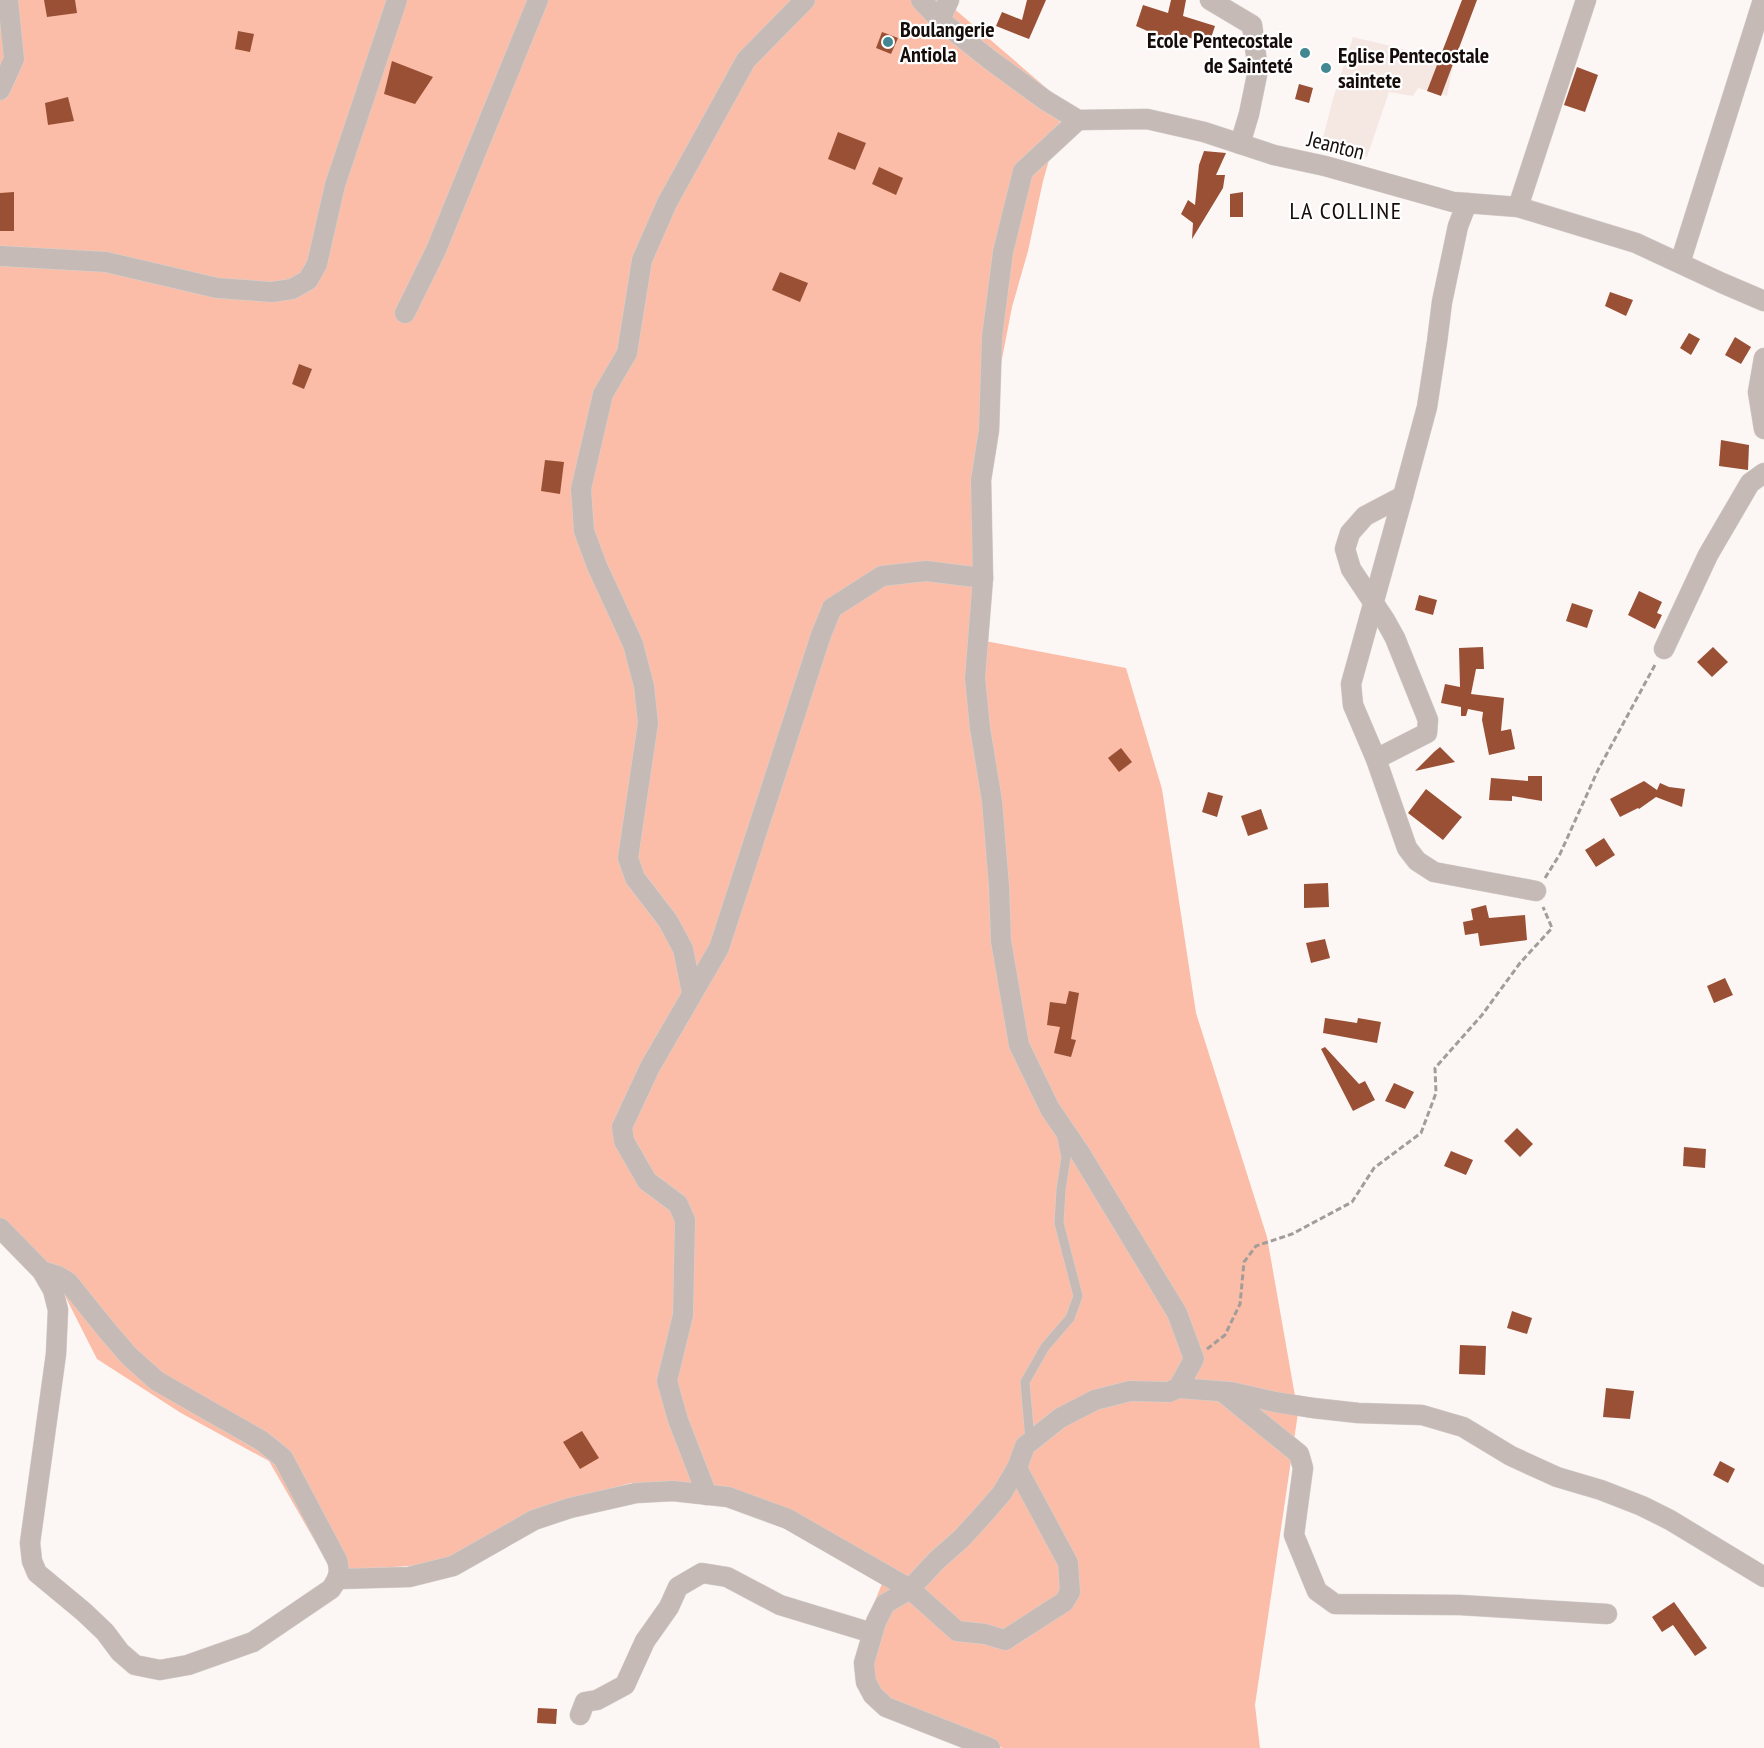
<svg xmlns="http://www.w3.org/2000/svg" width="1764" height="1748" font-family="'PT Sans Narrow',sans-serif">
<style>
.built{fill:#f5e8e3}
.green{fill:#fbbda7}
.building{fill:#995035}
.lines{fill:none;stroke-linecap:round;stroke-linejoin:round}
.service-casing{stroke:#d7d2cf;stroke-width:10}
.minor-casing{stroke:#d7d2cf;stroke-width:21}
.path{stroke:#a39d9a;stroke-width:3;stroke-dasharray:6 3;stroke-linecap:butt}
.service{stroke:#c6bab6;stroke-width:9}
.minor{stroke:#c6bab6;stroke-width:20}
.poi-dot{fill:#428893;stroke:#fff;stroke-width:2}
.labels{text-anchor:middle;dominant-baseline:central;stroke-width:4.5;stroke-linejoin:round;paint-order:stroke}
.poi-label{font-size:22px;font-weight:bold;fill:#160d0a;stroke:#fff;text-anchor:start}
.street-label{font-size:22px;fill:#160d0a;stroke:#fff}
.neighbourhood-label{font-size:24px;letter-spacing:1.5px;fill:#160d0a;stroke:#fff}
</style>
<rect width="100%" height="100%" fill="#fcf7f5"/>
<!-- built -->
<path class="built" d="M1353,37l101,24 -7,35 -29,-8 -5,8 -24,-4 -22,65 -45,-15 10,-40z"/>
<!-- green -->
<path class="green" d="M0,0h944l121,104 -22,77 -15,70 -16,56 -11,57 -11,98 -10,178 146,28 36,121 34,224 71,224 31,176 -43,292 5,43h-257l-91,-36 -23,-12 -17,-18 -9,-51 24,-60 -168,-81 -88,-7 -103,29 -89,52 -107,7 -63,-110 -88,-48 -84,-54 -34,-67 -63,-50z"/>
<!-- building -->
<g class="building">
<path d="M44,0h31l2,13 -30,4z"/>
<path d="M1027,0h19l-17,39 -33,-13 6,-14 20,8z"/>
<path d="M1171,0h15l-3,16 32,10 -6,18 -37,-12 -4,8 -32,-14 7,-21 25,8z"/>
<path d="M1462,0h15l-36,96 -14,-5z"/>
<path d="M238,31l16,3 -4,18 -15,-3z"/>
<path d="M882,32l16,6 -7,16 -15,-6z"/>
<path d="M392,61l41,16 -18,27 -31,-10z"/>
<path d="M1577,67l21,8 -13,37 -21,-7z"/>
<path d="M1299,84l14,4 -4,15 -14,-4z"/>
<path d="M68,97l6,24 -26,4 -3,-22z"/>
<path d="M838,132l28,11 -11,27 -27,-11z"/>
<path d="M1204,151l22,2 -10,22h9l-2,13 -31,51 1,-16 -12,-9 7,-14 7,5 4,-40z"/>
<path d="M879,167l24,11 -7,17 -24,-11z"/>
<path d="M14,192v39h-14v-38z"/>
<path d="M1243,192v25h-13v-23z"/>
<path d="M780,272l28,11 -8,19 -28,-12z"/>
<path d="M1610,292l23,8 -7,16 -21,-10z"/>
<path d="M1689,333l11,6 -9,16 -11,-7z"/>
<path d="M1735,337l16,10 -10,17 -16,-9z"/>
<path d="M299,364l13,5 -8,20 -12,-5z"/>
<path d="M1721,440l28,5 -1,25 -29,-4z"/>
<path d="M545,460l19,2 -4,32 -19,-3z"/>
<path d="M1639,591l23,11 -5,11 5,2 -7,14 -27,-14z"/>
<path d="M1419,595l18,5 -4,15 -18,-5z"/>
<path d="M1572,603l21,7 -6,18 -21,-7z"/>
<path d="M1483,647l1,22h-8l-5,25 33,4 -3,33 10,-2 4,20 -26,6 -7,-35 1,-8 -15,-3 -2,7h-5v-9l-20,-4 4,-19 15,3 -1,-39z"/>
<path d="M1713,647l15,15 -16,15 -15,-15z"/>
<path d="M1440,747l15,15 -40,9 19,-19z"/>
<path d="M1121,748l11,14 -13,10 -11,-14z"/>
<path d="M1528,776h14v25l-30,-5v5l-23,-1 2,-22 37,3z"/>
<path d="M1644,781l13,9 3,-7 9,4 16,2 -3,18 -26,-10 -17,12 -1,-1 -18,9 -10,-18z"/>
<path d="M1426,789l36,28 -19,23 -35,-27z"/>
<path d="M1208,792l15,4 -6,21 -15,-5z"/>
<path d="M1261,809l7,20 -20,7 -7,-20z"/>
<path d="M1604,838l11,17 -19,12 -11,-17z"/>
<path d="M1328,883l1,24 -25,1v-24z"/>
<path d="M1486,905l3,13 36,-3 2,25 -47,6 -2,-13 -13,2 -2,-13 10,-2 -2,-11z"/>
<path d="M1325,939l5,19 -19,5 -5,-20z"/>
<path d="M1725,978l8,17 -19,8 -7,-17z"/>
<path d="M1069,991l10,2 -8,46 5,1 -5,17 -17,-4 6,-26 -13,-2 3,-23 16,2z"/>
<path d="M1325,1018l32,5 1,-5 23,4 -4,21 -54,-10z"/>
<path d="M1325,1047l34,37 6,-3 10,19 -22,11 -32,-62z"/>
<path d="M1394,1083l20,9 -9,17 -20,-8z"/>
<path d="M1517,1128l16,16 -13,13 -16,-16z"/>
<path d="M1684,1147l22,2 -1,19 -22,-2z"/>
<path d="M1451,1151l22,9 -7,15 -22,-9z"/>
<path d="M1512,1311l20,7 -5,16 -20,-6z"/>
<path d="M1460,1345l26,1 -1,29 -26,-1z"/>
<path d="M1606,1388l28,3 -4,28 -27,-2z"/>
<path d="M582,1431l17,27 -19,11 -17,-27z"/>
<path d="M1720,1461l15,8 -7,14 -15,-8z"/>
<path d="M1674,1602l33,46 -12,8 -22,-31 -11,7 -10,-15z"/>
<path d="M538,1708l19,1 -1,15 -19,-1z"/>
</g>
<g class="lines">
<!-- service casing -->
<g class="service-casing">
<path id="service" d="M1030,1440l-5,-58 20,-35 25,-29 8,-22 -19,-73 2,-33 5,-33 -4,-19"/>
</g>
<!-- minor casing -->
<g class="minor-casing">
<g id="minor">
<path d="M921,0l19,20 49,39 56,41 33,20 69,-1 57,13 70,23 51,11 128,36 65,5 118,36 86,40 42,18"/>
<path d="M1210,0l42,25 6,45 -9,44 -9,30"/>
<path d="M940,20l9,-20"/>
<path d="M0,90l14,-31 -6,-59"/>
<path d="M1078,120l-55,51 -20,81 -11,85 -3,93 -8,50 2,98 -8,100 5,50 12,73 7,85 2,55 18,104 31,64 30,44 97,160 17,46 -16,29"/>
<path d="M1467,203l-9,23 -16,76 -5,40 -10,65 -24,89 -38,20 -15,17 -5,16 6,20 34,51 10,18 33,82 -1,13 -51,26 31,89 10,13 17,11 102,19"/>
<path d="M1518,207l68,-207"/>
<path d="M0,256l106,6 111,26 55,4 20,-3 16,-9 9,-16 18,-79 62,-185"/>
<path d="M1680,263l83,-263"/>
<path d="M405,313l31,-63 102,-250"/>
<path d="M1764,358l-6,34 6,37"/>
<path d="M1664,649l44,-94 42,-72 14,-10"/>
<path d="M1376,759l-23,-54 -2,-21 52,-188"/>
<path d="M692,993l-9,-44 -15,-28 -33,-43 -7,-20 20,-135 -4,-37 -11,-42 -36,-78 -13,-35 -3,-42 22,-95 24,-41 15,-93 25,-57 79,-143 59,-60"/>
<path d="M0,1228l42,43 11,19 5,20 -2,44 -26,189 2,18 5,12 47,39 21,20 15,20 15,13 25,5 28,-5 65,-23 78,-53c7,-10 10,-17 6,-29l-54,-102 -21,-17 -105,-60 -28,-25 -24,-28 -37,-46 -10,-6 -16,-5"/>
<path d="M1224,1393l75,61 4,14 -9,67 23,56 18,13 125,1 147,9"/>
<path d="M707,1495l-29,-75 -11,-39 16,-66 2,-95 -7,-16 -31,-23 -23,-40 -2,-14 28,-60 69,-119 102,-313 11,-27 50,-32 44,-5 57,7"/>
<path d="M338,1579l71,-2 44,-11 81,-46 36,-12 66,-15 37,-2 55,6 60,22 122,70 47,42 28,3 20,6 59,-38 6,-10 -2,-29 -51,-95"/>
<path d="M580,1715l5,-13 12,-2 28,-15 20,-44 24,-34 9,-20 24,-14 25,4 53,28 92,28"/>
<path d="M990,1748l-104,-41 -13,-12 -7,-13 -2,-19 12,-41 9,-18 25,-15 27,-29 24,-21 22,-24 19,-22 15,-25 8,-22 35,-28 35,-18 35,-9 39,1 9,-4 53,4 44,10 38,6 45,5 64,2 41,12 48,29 46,21 44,13 41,16 28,14 94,57"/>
</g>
</g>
<!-- path -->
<g class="path">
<path d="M1545,878l15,-24 38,-84 58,-107"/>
<path d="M1207,1349l18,-14 15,-31 4,-42 12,-16 36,-12 60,-32 22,-34 47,-35 15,-40 -1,-25 47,-53 38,-52 32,-35 -9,-21"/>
</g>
<!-- service -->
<use href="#service" class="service"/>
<!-- minor -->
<use href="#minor" class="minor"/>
</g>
<!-- markers -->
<g class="poi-dot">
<circle cx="888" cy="42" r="6"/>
<circle cx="1305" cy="53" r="6"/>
<circle cx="1326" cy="68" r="6"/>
</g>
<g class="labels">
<!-- poi labels -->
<g class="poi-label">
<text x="900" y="29">Boulangerie<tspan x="900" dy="25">Antiola</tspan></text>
<text x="1293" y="40" text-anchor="end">Ecole Pentecostale<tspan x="1293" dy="25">de Sainteté</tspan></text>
<text x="1338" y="55">Eglise Pentecostale<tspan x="1338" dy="25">saintete</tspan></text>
</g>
<!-- street labels -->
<g class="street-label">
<text transform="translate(1336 145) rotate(14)">Jeanton</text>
</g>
<!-- neighbourhood labels -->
<g class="neighbourhood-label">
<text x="1346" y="210">LA COLLINE</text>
</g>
</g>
</svg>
